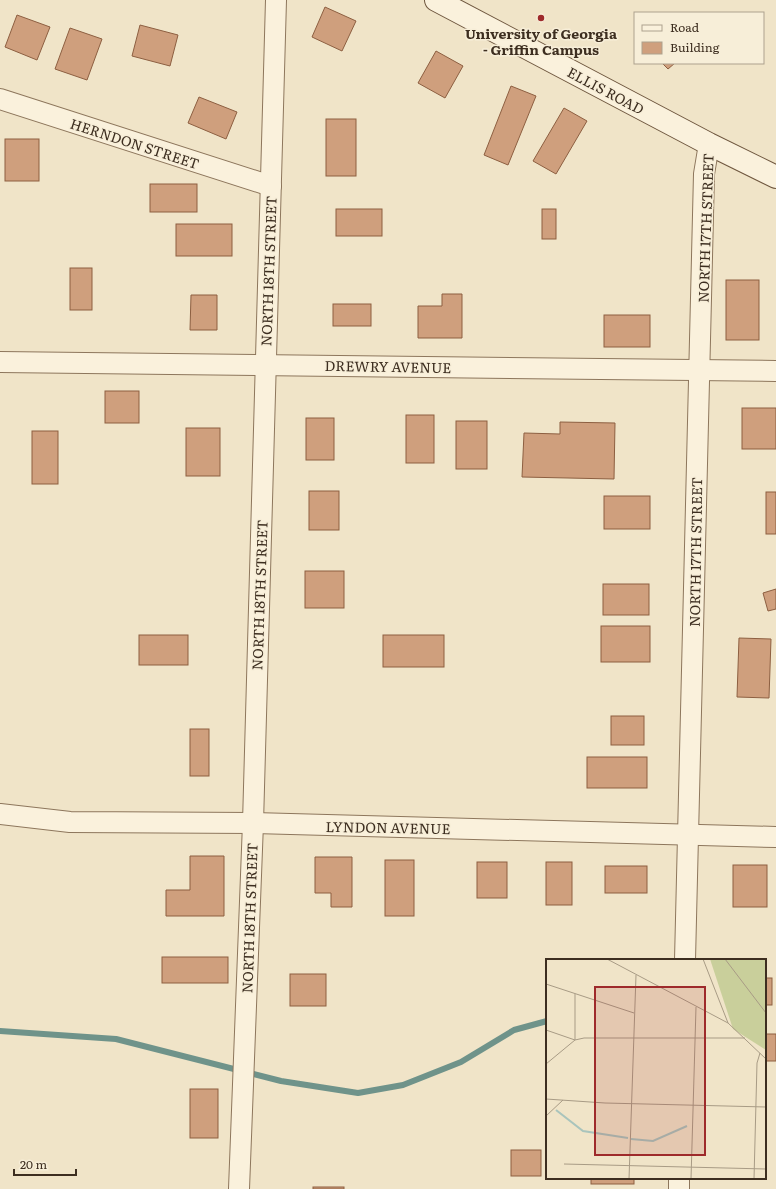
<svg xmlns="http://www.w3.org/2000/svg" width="776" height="1189" font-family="Literata,serif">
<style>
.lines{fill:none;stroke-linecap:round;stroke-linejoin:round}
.stream{stroke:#6f938a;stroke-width:6}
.building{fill:#cf9f7d;stroke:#8d5f41}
.street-casing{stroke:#8d765c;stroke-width:22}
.secondary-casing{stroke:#6f573f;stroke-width:24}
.street{stroke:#faf1dc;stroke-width:20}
.secondary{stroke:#faf1dc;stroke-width:22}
.poi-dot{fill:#9e2a2b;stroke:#f7eed8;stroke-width:1.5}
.labels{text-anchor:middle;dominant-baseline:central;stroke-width:3;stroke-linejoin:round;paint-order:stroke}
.poi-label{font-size:14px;font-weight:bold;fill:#3d2e20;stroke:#f7eed8}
.street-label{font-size:14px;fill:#3d2e20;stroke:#f7eed8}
.inset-river{fill:none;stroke:#a9c4bc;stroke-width:2}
.inset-road{fill:none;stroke:#a89b85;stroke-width:1}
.view{fill:#9e2a2b;fill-opacity:0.15;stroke:#9e2a2b;stroke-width:2}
.inset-edge{fill:none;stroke:#3d2e20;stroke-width:2}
</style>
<rect width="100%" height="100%" fill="#f0e4c8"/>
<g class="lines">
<!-- stream -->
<path class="stream" d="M0,1031l116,8 165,42 77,12 45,-8 58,-23 53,-32 33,-9"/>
</g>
<!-- building -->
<g class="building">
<path d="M325,7l31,14 -14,30 -30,-14z"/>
<path d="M17,15l33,12 -13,33 -32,-13z"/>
<path d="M140,25l38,10 -8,31 -38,-10z"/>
<path d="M70,28l32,11 -15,41 -32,-11z"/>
<path d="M436,51l27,15 -18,32 -27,-15z"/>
<path d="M662,63h13l-7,6z"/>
<path d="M511,86l25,10 -28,69 -24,-10z"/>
<path d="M199,97l38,15 -11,27 -38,-16z"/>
<path d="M564,108l23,13 -31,53 -23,-13z"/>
<rect x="326" y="119" width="30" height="57"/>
<rect x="5" y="139" width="34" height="42"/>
<rect x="150" y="184" width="47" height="28"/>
<rect x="336" y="209" width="46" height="27"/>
<rect x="542" y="209" width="14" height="30"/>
<rect x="176" y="224" width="56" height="32"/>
<rect x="70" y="268" width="22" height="42"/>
<rect x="726" y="280" width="33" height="60"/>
<path d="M442,294h20v44h-44v-32h24z"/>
<path d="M191,295h26v35h-27z"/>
<rect x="333" y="304" width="38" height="22"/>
<rect x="604" y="315" width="46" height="32"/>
<rect x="105" y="391" width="34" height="32"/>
<rect x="742" y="408" width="34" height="41"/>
<rect x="406" y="415" width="28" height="48"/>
<rect x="306" y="418" width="28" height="42"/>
<rect x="456" y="421" width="31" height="48"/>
<path d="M560,422l55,1 -1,56 -92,-2 2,-44 36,1z"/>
<rect x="186" y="428" width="34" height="48"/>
<rect x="32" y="431" width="26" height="53"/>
<rect x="309" y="491" width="30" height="39"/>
<rect x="766" y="492" width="10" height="42"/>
<rect x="604" y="496" width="46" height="33"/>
<rect x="305" y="571" width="39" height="37"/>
<rect x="603" y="584" width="46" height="31"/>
<path d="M776,589v20l-8,2 -5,-18z"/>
<rect x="601" y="626" width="49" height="36"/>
<rect x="139" y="635" width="49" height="30"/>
<rect x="383" y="635" width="61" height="32"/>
<path d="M739,638l32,1 -2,59 -32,-1z"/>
<rect x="611" y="716" width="33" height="29"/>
<rect x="190" y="729" width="19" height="47"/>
<rect x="587" y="757" width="60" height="31"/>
<path d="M190,856h34v60h-58v-26h24z"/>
<path d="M315,857h37v50h-21v-14h-16z"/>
<rect x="385" y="860" width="29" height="56"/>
<rect x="477" y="862" width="30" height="36"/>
<rect x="546" y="862" width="26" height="43"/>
<rect x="733" y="865" width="34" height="42"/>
<rect x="605" y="866" width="42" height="27"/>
<rect x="162" y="957" width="66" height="26"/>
<rect x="290" y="974" width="36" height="32"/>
<rect x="765" y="978" width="7" height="27"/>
<rect x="765" y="1034" width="11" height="27"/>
<rect x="190" y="1089" width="28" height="49"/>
<rect x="511" y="1150" width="30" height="26"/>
<rect x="591" y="1178" width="43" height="6"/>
<rect x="313" y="1187" width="31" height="2"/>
</g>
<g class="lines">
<!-- street casing -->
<g class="street-casing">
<g id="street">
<path d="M0,99l271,87"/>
<path d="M0,362l776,9"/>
<path d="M0,814l70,8 183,1 523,14"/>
<path d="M685,960l19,-786 5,-30"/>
<path d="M239,1189l14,-366 23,-823"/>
<path d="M679,1189v-11"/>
</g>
</g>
<!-- secondary casing -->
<g class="secondary-casing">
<path id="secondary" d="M436,0l273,144 67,33"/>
</g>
<!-- street -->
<use href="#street" class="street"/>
<!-- secondary -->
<use href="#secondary" class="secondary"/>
</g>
<!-- markers -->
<circle class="poi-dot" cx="541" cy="18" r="4"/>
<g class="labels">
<!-- poi labels -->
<g class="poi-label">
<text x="541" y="33">University of Georgia<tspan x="541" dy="16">- Griffin Campus</tspan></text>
</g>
<!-- street labels -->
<g class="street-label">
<text transform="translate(606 90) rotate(28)">ELLIS ROAD</text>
<text transform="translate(135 143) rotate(18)">HERNDON STREET</text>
<text transform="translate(705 228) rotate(-88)">NORTH 17TH STREET</text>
<text transform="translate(268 271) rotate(-88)">NORTH 18TH STREET</text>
<text transform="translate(388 366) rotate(1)">DREWRY AVENUE</text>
<text transform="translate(695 552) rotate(-89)">NORTH 17TH STREET</text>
<text transform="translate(259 595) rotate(-88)">NORTH 18TH STREET</text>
<text transform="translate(388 827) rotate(1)">LYNDON AVENUE</text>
<text transform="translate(249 918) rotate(-88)">NORTH 18TH STREET</text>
</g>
</g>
<!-- overview -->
<g transform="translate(546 959)">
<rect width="220" height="220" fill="#f0e4c8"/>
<path d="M164,0h56v91l-33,-21z" fill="#c9cf9b"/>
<path class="inset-river" d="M10,151l27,21 45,7M85,180l22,2 34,-15"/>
<path class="inset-road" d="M61,0l121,64M157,0l25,64 38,36M179,0l41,54M0,25l88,29M29,35v46M0,71l29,10 9,-2h161M0,105l29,-24M0,140l59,4 161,4M0,157l17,-16M18,205l202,5M83,220l7,-204M145,220l5,-172M208,220l3,-116 3,-10"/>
<path class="view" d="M49,28h110v168h-110z"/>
<rect width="220" height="220" class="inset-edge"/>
</g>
<!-- legend -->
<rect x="634" y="12" width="130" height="52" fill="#f7eed8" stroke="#ada18e"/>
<rect x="642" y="25" width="20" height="6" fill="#faf1dc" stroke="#ada18e"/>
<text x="670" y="32" font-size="12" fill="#3d2e20">Road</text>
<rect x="642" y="42" width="20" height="12" fill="#cf9f7d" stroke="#ada18e"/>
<text x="670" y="52" font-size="12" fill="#3d2e20">Building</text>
<!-- scale -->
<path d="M14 1169v6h62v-6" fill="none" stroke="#3d2e20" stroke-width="2"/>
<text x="20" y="1169" font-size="12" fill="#3d2e20" stroke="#f7eed8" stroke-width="3" paint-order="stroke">20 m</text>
</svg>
